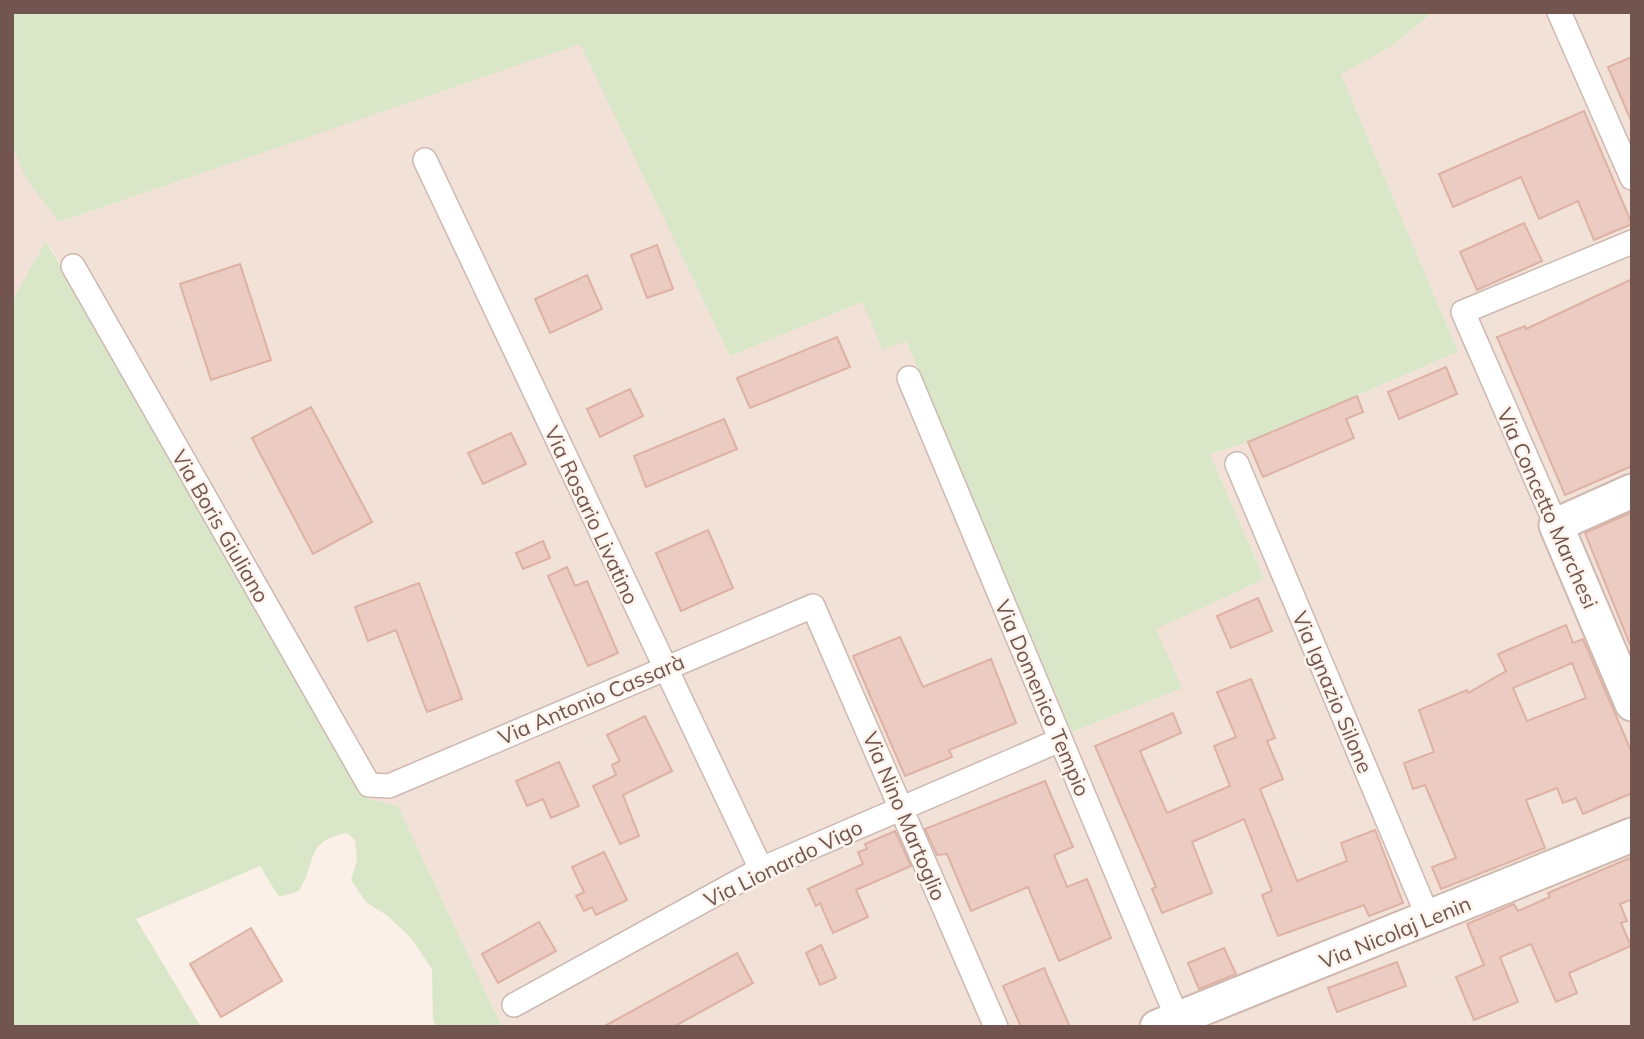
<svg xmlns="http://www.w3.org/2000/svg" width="1644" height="1039" font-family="Mulish,sans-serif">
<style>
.residential{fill:#f1e1d7}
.green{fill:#d9e6c7}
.building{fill:#ecccc2;stroke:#ddb1a4;stroke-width:2;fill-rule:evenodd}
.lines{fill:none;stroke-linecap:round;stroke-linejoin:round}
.street-casing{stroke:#cdb9b2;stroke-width:26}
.secondary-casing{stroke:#cfb8af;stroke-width:37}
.street{stroke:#fff;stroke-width:23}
.secondary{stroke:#fff;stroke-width:33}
.labels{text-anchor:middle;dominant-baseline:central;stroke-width:5;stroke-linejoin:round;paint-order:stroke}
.street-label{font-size:21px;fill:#71554e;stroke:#fdf4ed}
</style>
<rect width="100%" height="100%" fill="#faf0e7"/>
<!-- residential -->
<path class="residential" d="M1433,12h199v1015h-1130l-104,-221 -29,-7 -322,-558 -35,60v-155l13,31 35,45 520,-179 150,313 132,-54 44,39 166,391 109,-44 -26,-59 109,-50 -54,-125 38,-12 210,-90 -117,-278 48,-26z"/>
<!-- green -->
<g class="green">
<path d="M12,12h1421l-44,36 -48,26 117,278 -210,90 -38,12 54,125 -108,50 26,59 -110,44 -166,-391 -23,9 -21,-48 -132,54 -150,-312 -521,178 -34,-45 -13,-31z"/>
<path d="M46,241l323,558 29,7 104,221h-66l-3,-7 -1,-51 -21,-31 -23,-22 -22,-14 -15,-22 6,-20 -2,-20 -8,-7c-42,8 -29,26 -48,58l-20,6 -19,-31 -124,53 65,108h-189v-726z"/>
</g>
<!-- building -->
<g class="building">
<path d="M1632,57v66l-24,-56z"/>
<path d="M1584,111l48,113 -38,16 -16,-39 -39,18 -18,-42 -68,30 -14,-33z"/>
<path d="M1524,223l18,38 -65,29 -17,-38z"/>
<path d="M657,245l16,44 -26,9 -16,-43z"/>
<path d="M240,264l31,96 -60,20 -31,-96z"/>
<path d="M587,275l15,34 -52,24 -15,-34z"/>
<path d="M1632,279v187l-67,29 -68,-158 28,-11 1,3z"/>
<path d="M837,337l13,30 -100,41 -13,-30z"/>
<path d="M1446,367l11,27 -58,25 -11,-27z"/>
<path d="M630,389l13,27 -43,21 -13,-28z"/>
<path d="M1357,396l6,16 -17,7 8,19 -91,39 -15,-35z"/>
<path d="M311,407l61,115 -59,32 -61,-116z"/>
<path d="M724,419l13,30 -91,38 -12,-31z"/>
<path d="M511,433l15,31 -43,20 -15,-31z"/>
<path d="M1632,512v135h-1l-46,-114z"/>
<path d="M708,530l25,58 -52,23 -25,-58z"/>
<path d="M543,541l7,17 -27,11 -7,-16z"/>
<path d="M567,567l8,19 12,-5 31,72 -30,13 -40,-90z"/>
<path d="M419,583l43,116 -35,13 -31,-82 -28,11 -13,-34z"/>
<path d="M1258,598l14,33 -41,17 -14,-32z"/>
<path d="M1566,625l7,18 10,-4 49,114v40l-49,21 -7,-16 -13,5 -6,-15 -31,12 19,48 -104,41 -9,-22 24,-9 -31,-73 -12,4 -9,-26 30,-11 -15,-42 48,-20 1,3 38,-22 -8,-17zM1572,663l14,35 -59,23 -14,-33z"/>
<path d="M900,637l23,50 68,-28 25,64 -67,27 3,7 -47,19 -52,-120z"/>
<path d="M1251,679l24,59 -8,3 16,38 -23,10 37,92 50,-20 -6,-18 34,-13 28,73 -34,13 -5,-11 -86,31 -16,-41 10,-4 -28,-72 -52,23 20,51 -50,20 -10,-24 4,-2 -61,-141 78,-33 8,20 -41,18 27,62 63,-27 -16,-40 22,-9 -19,-45z"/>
<path d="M645,716l27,55 -49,24 16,41 -19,8 -27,-58 23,-11 -4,-10 8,-4 -13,-26z"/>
<path d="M559,762l20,44 -28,12 -8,-19 -16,7 -11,-25z"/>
<path d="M1045,781l28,66 -19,8 13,32 20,-8 24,59 -52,23 -31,-74 -57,24 -24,-57 -10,1 -12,-26z"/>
<path d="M895,831l16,35 -55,24 12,27 -35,16 -13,-30 -4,3 -8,-17 55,-25 -5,-12 9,-3 -2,-5z"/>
<path d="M604,852l23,48 -31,15 -4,-8 -8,4 -8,-15 8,-4 -12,-25z"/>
<path d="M1632,857v42l-12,5 7,17 -6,2 10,23 -62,27 8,20 -21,9 -25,-58 -31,13 18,45 -44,18 -18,-43 28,-12 -17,-41 47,-20 4,7 32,-14 -2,-4z"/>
<path d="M539,922l17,29 -58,32 -16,-29z"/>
<path d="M251,928l31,53 -61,36 -31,-53z"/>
<path d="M821,945l15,33 -16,7 -14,-32z"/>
<path d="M1224,948l12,26 -37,15 -11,-26z"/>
<path d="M737,953l16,30 -80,44h-70z"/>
<path d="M1397,962l9,24 -69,26 -9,-24z"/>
<path d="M1044,968l26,59h-49l-18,-41z"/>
</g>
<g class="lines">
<!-- street casing -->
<g class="street-casing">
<g id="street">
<path d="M1559,12l73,166"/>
<path d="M425,160l336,709"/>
<path d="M73,266l296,519 20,1 424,-180 183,421"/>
<path d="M909,378l272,649"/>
<path d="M1237,464l192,455"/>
<path d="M1556,525l-93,-213 169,-70"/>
<path d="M514,1005l247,-136 299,-129"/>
</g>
</g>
<!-- secondary casing -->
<g class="secondary-casing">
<g id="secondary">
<path d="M1632,491l-76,34 76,179"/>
<path d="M1157,1027l475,-192"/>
</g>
</g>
<!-- street -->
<use href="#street" class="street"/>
<!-- secondary -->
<use href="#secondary" class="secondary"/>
</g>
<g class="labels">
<!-- street labels -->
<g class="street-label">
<text transform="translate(1548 508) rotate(66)">Via Concetto Marchesi</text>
<text transform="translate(592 515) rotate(65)">Via Rosario Livatino</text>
<text transform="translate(221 526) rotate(60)">Via Boris Giuliano</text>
<text transform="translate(1333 692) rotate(67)">Via Ignazio Silone</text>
<text transform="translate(1043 698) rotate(67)">Via Domenico Tempio</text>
<text transform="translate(591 699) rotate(-23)">Via Antonio Cassarà</text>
<text transform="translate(905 816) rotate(67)">Via Nino Martoglio</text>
<text transform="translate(783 863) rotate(-26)">Via Lionardo Vigo</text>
<text transform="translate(1395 932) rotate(-22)">Via Nicolaj Lenin</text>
</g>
</g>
<!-- border -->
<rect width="1644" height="1039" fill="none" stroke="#71554e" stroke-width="28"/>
</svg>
